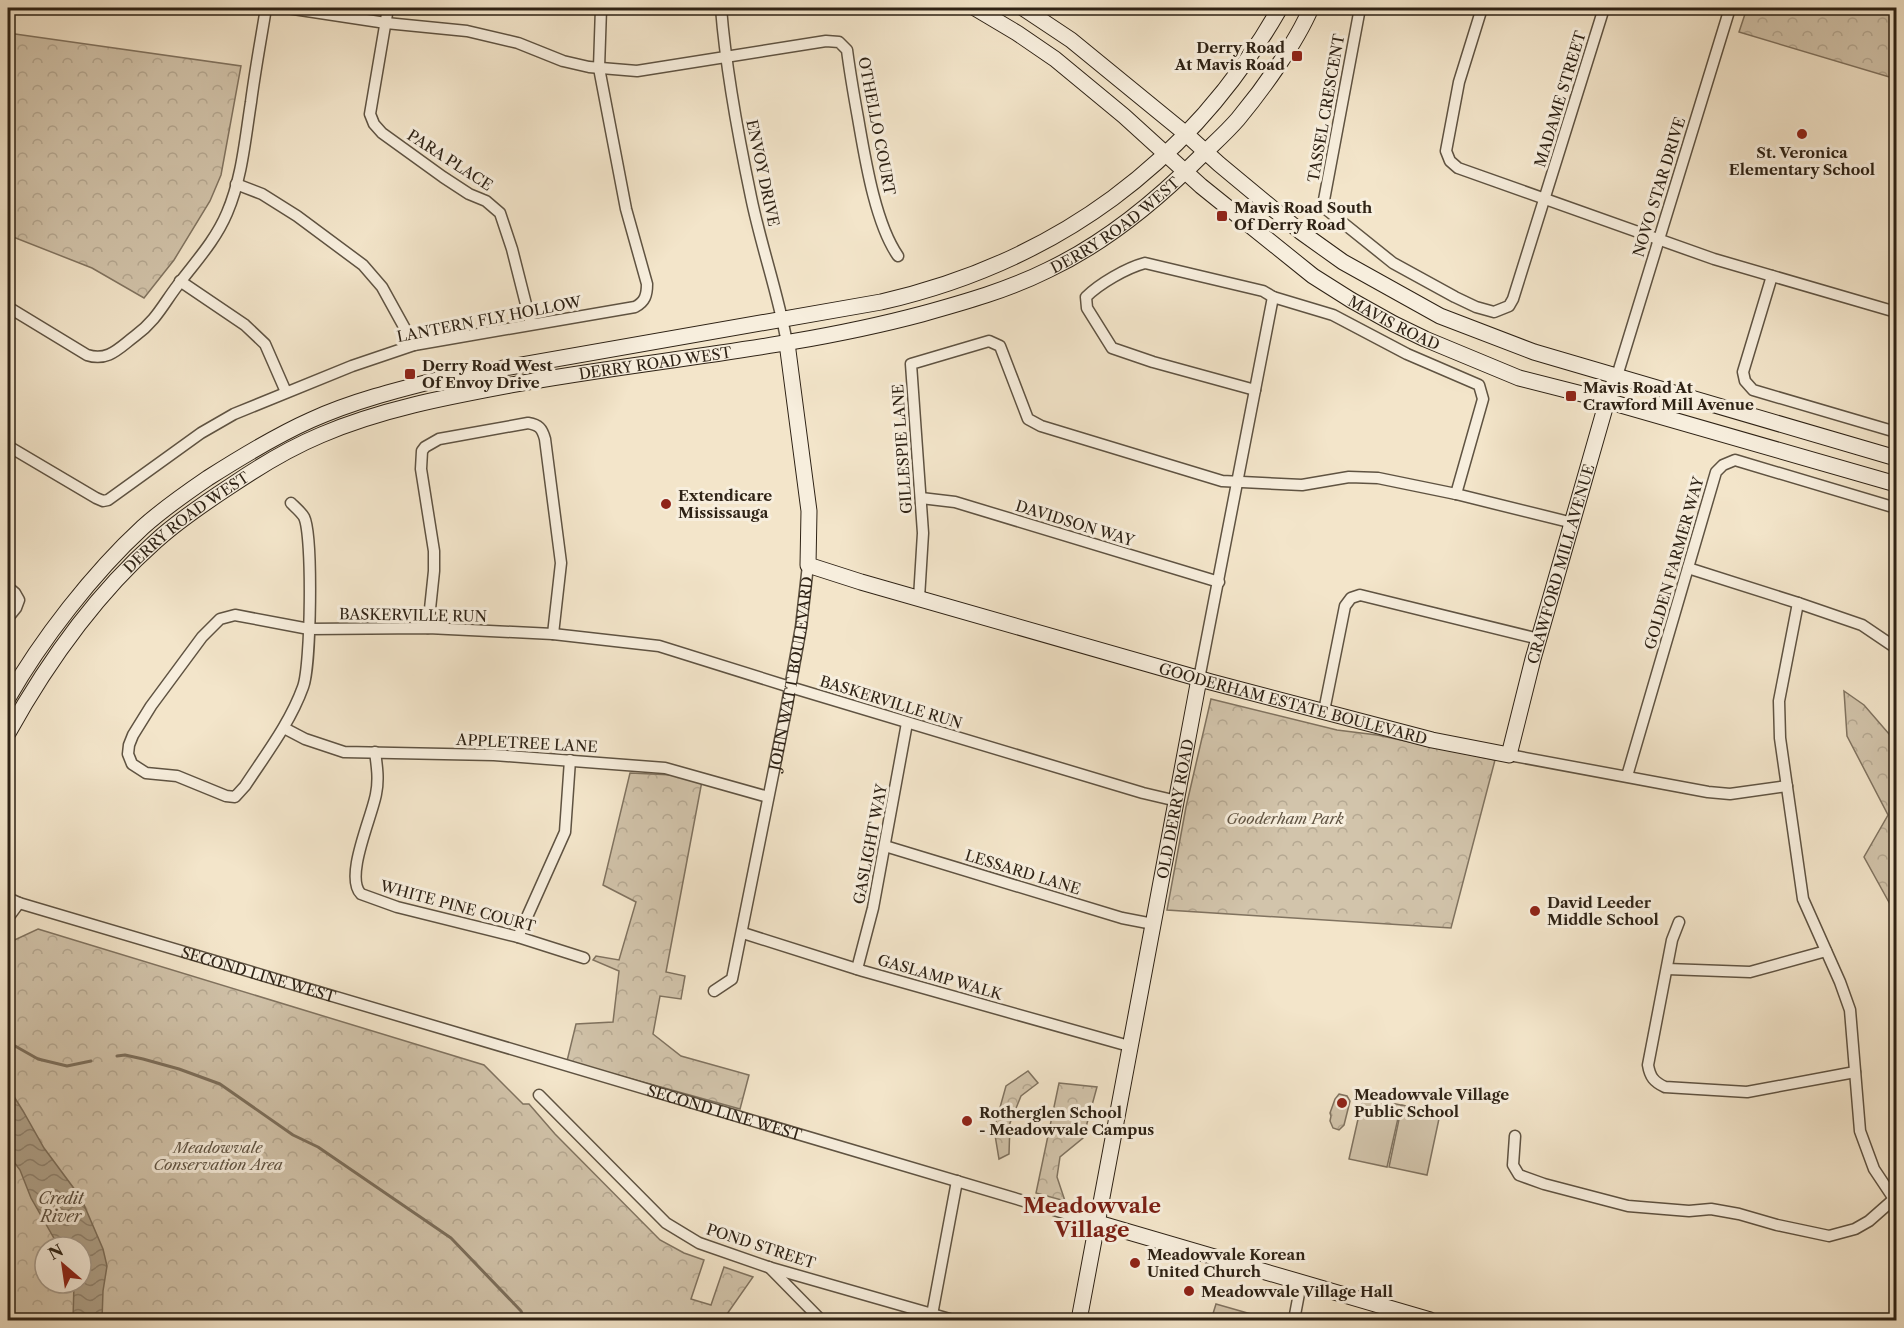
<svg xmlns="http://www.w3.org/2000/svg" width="1904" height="1328" font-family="'Libre Caslon Text',serif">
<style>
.green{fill:#d2c4ab;stroke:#807360;stroke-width:1.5}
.forest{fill:url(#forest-crowns);stroke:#807360;stroke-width:1.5;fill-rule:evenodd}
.water{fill:url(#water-waves);stroke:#7c6f5c;stroke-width:1.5}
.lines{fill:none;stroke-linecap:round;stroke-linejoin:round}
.stream{stroke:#7c6f5c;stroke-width:3}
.street-casing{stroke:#5f5342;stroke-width:13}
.secondary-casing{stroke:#2e2215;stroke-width:17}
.street{stroke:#f7eedd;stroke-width:10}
.secondary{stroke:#f7eedd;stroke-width:15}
.poi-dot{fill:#8f2418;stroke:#f7eedd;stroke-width:2}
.labels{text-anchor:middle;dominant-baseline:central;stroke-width:6;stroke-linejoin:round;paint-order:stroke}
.poi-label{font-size:15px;font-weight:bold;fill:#2e2215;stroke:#f7eedd;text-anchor:start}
.street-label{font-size:15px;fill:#2e2215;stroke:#f7eedd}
.park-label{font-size:15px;font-style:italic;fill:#5f5342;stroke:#f7eedd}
.water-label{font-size:16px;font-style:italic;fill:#5c4f3f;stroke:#f7eedd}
.district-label{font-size:21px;font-weight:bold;fill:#7a1f14;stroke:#f7eedd}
</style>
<defs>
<pattern id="forest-crowns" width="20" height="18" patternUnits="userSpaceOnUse" patternTransform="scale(1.5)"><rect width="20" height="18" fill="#d2c4ab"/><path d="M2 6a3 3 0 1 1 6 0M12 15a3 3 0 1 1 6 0" fill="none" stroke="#b5a892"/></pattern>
<pattern id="water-waves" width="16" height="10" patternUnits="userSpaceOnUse" patternTransform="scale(1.5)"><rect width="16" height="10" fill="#b0a38c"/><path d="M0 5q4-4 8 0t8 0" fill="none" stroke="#908471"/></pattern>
</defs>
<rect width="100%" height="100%" fill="#f3e5ca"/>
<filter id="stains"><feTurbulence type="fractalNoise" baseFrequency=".00333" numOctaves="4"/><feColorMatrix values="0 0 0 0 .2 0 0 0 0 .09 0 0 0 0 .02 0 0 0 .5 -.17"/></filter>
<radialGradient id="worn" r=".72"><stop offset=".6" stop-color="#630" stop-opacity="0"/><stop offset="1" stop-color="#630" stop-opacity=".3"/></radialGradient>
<!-- green -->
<g class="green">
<path d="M1363,1097l38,8 -14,62 -38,-8z"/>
<path d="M1402,1105l38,9 -13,61 -38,-8z"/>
<path d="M1216,1304l49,14 -1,2h-53z"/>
</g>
<!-- forest -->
<g class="forest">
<path d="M1747,8h149v71l-157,-47z"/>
<path d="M8,33l233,33 -20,109 -11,26 -36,59 -30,38 -52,-30 -84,-33z"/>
<path d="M1844,691l20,14 32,37v173l-32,-58 24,-42 -41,-79z"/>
<path d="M1211,699l126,31 40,5 118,25 -44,168 -284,-18 19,-103z"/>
<path d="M630,773l43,2 29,6 -36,191 19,4 -4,23 -21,-3 -7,38 28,22 68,19 -9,34 -173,-48 9,-37 37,-2 6,-51 -26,-11 3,-4 23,4 17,-58 -33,-17z"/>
<path d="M38,929l446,136 39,39h6l26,30 105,106 24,13 20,7 -13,39 20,6 13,-38 29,10 -26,37 13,6h-732v-377zM45,1247h36v36h-36z"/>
<path d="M1028,1071l10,12 -17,13 -11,27 -1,31 -10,5 -5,-30 12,-43z"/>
<path d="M1059,1083l38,4 -14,51 -23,19 -3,20 8,24 -29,-8z"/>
<path d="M1339,1094l8,2 3,5 -6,24 -5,5 -6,-2 -3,-7 1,-5 -1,-3 5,-14z"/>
</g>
<!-- water -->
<path class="water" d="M8,1087l15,24 21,37 37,50 22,51 4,17 -4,25 -1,29h-29l1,-37h7v-36h-22l-28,-49 -11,-28 -12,-16z"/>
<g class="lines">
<!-- stream -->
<g class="stream">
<path d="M8,1042l30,17 29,7 24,-5"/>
<path d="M117,1056l8,-1 18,4 36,10 41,15 73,51 25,12 133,91 70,73 4,9"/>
</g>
<!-- street casing -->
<g class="street-casing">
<g id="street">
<path d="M287,8l99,15 81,8 51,12 45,18 26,6 48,4 189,-30 13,1 8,8c3,23 7,46 11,68 7,40 17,105 40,138"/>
<path d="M388,8l-18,106 4,10 8,9 61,44 26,17 17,7 14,12 12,36 19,75"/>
<path d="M721,8c5,63 17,127 30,189 10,49 27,96 36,146"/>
<path d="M1360,8l-36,192 3,10 66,53 62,34 21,10 18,5 15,-6 4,-7 91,-291"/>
<path d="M1482,8l-23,74 -13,69 4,10 8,7 256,91 182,53"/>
<path d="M236,184l26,10 35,22 66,49 19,22 32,58"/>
<path d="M1772,276l-29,96 2,9 8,9 143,42"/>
<path d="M180,281l65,44 20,19 21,48"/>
<path d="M8,307l79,48c21,7 32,-7 48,-19 23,-17 29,-34 46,-55 17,-22 35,-42 46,-68 15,-35 18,-73 24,-111 4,-31 10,-63 15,-94"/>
<path d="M1617,376l113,-368"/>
<path d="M1255,390l-102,-28 -41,-14 -25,-40 -1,-11c13,-13 40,-29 59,-34l118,28 10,6 60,18 74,39 72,31 4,14 -27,95"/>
<path d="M8,446l88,52 7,3 5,-1 93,-67 33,-19 118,-48 62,-21 221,-38c10,-5 12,-12 12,-23l-21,-75 -27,-141 2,-60"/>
<path d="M921,498l34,4 264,80"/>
<path d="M291,503c4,4 10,9 13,14 9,18 7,149 -1,170 -13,36 -37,67 -58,99l-10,11 -9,-1 -49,-20 -31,-3 -14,-9 -4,-10 1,-9 4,-10 18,-29 51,-69 18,-18 15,-4 74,14 119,-1 125,6 106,12 131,41 353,106 34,8"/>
<path d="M1688,568l110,35 64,22 34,23"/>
<path d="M8,587l7,6 4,7 -3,8 -8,10"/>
<path d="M919,598l4,-65 -12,-169 78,-23 11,5 28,73 13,7 181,55 80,4 47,-8 29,1 78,16 117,29"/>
<path d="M1798,603l-19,98 1,37 23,161 37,83 10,28 10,121 14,38 22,33"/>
<path d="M428,628l6,-57v-20l-13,-82 1,-18 3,-4 14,-8 89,-16c11,2 14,5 17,16l16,124 -8,71"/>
<path d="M1199,679l74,-382"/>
<path d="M1324,711l21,-105 6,-8 9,-3 179,44"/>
<path d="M284,728l21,11 39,13 150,3 171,13 103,29"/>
<path d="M375,752c2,14 4,28 1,42 -4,23 -32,83 -15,100l36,13 121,30 66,21"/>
<path d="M1509,755l199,37 22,2 57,-8"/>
<path d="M1627,776l89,-304 7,-7 12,-5 161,48"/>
<path d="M885,846l237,72 31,6"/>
<path id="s1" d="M8,898l11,5 1079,320"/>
<path d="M8,918l11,-15"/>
<path d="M1679,922l-7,18 -24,125c2,12 6,17 17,22l82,5 108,-20"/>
<path d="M743,933l120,38 266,75"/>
<path d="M518,937l47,-105 5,-72"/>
<path d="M857,969l16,-61 34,-185"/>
<path d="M1667,969l83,3 76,-21"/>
<path id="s2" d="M714,991l18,-12 54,-269 15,-83 7,-62"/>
<path d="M539,1095l127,128 33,20 69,24 185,53"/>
<path d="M1515,1136l-2,29 6,10 25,9 84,22 61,5 22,-2 28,5 38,11 52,11 26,-7 14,-8 25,-22"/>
<path d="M769,1267l52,53"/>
<path d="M931,1320l26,-139"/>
<path d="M1294,1320l7,-37"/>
</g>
</g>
<!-- secondary casing -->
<g class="secondary-casing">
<g id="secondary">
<path id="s3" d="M975,8l42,25 38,26 69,57 77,70 112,90 38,24 43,24 31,15 94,39 67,17 310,89"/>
<path d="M1023,8l48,32 115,94 33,30 82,68 42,30 97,54 94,36 362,106"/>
<path id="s4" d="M787,343l22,168 -1,54 53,17 350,100 221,58 77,15 24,-96 74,-258 10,-25"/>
<path d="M8,698c33,-58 85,-125 135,-171 20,-18 43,-34 65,-49 33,-21 67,-42 103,-58 42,-19 86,-30 130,-41l440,-77c175,-40 310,-139 399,-294"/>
<path id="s5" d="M8,733c39,-70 87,-138 148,-192 23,-21 50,-39 76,-56 28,-19 58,-37 89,-50 61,-26 126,-38 190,-50 137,-25 276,-35 411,-71 43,-12 86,-24 126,-44 57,-27 107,-68 151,-112 13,-13 27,-25 39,-39 25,-30 58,-76 73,-111"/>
<path d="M1098,1223l332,97"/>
<path id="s6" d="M1079,1320l120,-641"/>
</g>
</g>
<!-- street -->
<use href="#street" class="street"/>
<!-- secondary -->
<use href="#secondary" class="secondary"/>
</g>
<!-- markers -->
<g class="poi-dot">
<rect x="1291" y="50" width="12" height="12" rx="3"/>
<circle cx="1802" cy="134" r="6"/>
<rect x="1216" y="210" width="12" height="12" rx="3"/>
<rect x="404" y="368" width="12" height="12" rx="3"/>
<rect x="1565" y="390" width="12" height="12" rx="3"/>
<circle cx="666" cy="504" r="6"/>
<circle cx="1535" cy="911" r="6"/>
<circle cx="1342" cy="1103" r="6"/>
<circle cx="967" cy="1121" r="6"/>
<circle cx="1135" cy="1263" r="6"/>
<circle cx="1189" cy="1291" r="6"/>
</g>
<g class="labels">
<!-- poi labels -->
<g class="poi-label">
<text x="1285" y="47" text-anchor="end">Derry Road<tspan x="1285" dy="17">At Mavis Road</tspan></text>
<text x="1802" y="152" text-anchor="middle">St. Veronica<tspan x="1802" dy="17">Elementary School</tspan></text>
<text x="1234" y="207">Mavis Road South<tspan x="1234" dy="17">Of Derry Road</tspan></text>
<text x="422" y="365">Derry Road West<tspan x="422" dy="17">Of Envoy Drive</tspan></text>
<text x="1583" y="387">Mavis Road At<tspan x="1583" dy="17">Crawford Mill Avenue</tspan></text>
<text x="678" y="495">Extendicare<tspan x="678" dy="17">Mississauga</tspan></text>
<text x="1547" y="902">David Leeder<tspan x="1547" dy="17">Middle School</tspan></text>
<text x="1354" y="1094">Meadowvale Village<tspan x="1354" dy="17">Public School</tspan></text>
<text x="979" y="1112">Rotherglen School<tspan x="979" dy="17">- Meadowvale Campus</tspan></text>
<text x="1147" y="1254">Meadowvale Korean<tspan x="1147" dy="17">United Church</tspan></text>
<text x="1201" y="1291">Meadowvale Village Hall</text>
</g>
<!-- street labels -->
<g class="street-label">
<text transform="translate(1560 99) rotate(-73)">MADAME STREET</text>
<text transform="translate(1326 108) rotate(-80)">TASSEL CRESCENT</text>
<text transform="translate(877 126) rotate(79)">OTHELLO COURT</text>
<text transform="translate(450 160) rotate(33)">PARA PLACE</text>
<text transform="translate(763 173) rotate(78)">ENVOY DRIVE</text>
<text transform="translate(1659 187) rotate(-73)">NOVO STAR DRIVE</text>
<text stroke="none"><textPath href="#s5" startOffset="1269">DERRY ROAD WEST</textPath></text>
<text transform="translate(489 319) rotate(-11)">LANTERN FLY HOLLOW</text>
<text stroke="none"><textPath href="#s3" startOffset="526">MAVIS ROAD</textPath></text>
<text stroke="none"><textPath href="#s5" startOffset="783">DERRY ROAD WEST</textPath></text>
<text transform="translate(902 449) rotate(-94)">GILLESPIE LANE</text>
<text stroke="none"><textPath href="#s5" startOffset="279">DERRY ROAD WEST</textPath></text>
<text transform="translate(1075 523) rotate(17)">DAVIDSON WAY</text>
<text transform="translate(1674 563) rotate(-74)">GOLDEN FARMER WAY</text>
<text stroke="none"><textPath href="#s4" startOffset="1148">CRAWFORD MILL AVENUE</textPath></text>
<text transform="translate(413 615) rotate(1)">BASKERVILLE RUN</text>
<text stroke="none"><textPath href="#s2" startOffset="333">JOHN WATT BOULEVARD</textPath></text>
<text transform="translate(891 702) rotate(17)">BASKERVILLE RUN</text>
<text stroke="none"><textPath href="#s4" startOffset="728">GOODERHAM ESTATE BOULEVARD</textPath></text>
<text transform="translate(527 743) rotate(3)">APPLETREE LANE</text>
<text stroke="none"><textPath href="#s6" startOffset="520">OLD DERRY ROAD</textPath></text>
<text transform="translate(870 844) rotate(-79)">GASLIGHT WAY</text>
<text transform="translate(1023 872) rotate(17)">LESSARD LANE</text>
<text transform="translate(458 906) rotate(15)">WHITE PINE COURT</text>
<text stroke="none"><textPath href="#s1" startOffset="262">SECOND LINE WEST</textPath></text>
<text transform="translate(940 977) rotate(16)">GASLAMP WALK</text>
<text stroke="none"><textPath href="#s1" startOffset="748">SECOND LINE WEST</textPath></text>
<text transform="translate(761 1246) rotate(18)">POND STREET</text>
</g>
<!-- park labels -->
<g class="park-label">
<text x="1285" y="818">Gooderham Park</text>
<text x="218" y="1147">Meadowvale<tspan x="218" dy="17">Conservation Area</tspan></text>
</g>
<!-- water labels -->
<g class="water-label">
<text x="61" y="1198">Credit<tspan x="61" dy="18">River</tspan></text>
</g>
<!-- district labels -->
<g class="district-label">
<text x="1092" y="1205">Meadowvale<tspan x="1092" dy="24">Village</tspan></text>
</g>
</g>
<!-- margin -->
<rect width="1904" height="1328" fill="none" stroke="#f3e5ca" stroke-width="30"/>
<rect x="9" y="9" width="1886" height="1310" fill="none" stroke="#2e2215" stroke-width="3"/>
<rect x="15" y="15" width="1874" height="1298" fill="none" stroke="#2e2215" stroke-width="1.5"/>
<!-- north arrow -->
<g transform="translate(63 1265) rotate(331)"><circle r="28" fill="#f7eedd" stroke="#a79c8d" stroke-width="1.5"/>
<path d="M0-4.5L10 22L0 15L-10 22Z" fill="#8f2418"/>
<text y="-9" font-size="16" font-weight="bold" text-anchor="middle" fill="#2e2215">N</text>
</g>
<rect width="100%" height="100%" filter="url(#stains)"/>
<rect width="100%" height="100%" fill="url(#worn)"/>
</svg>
